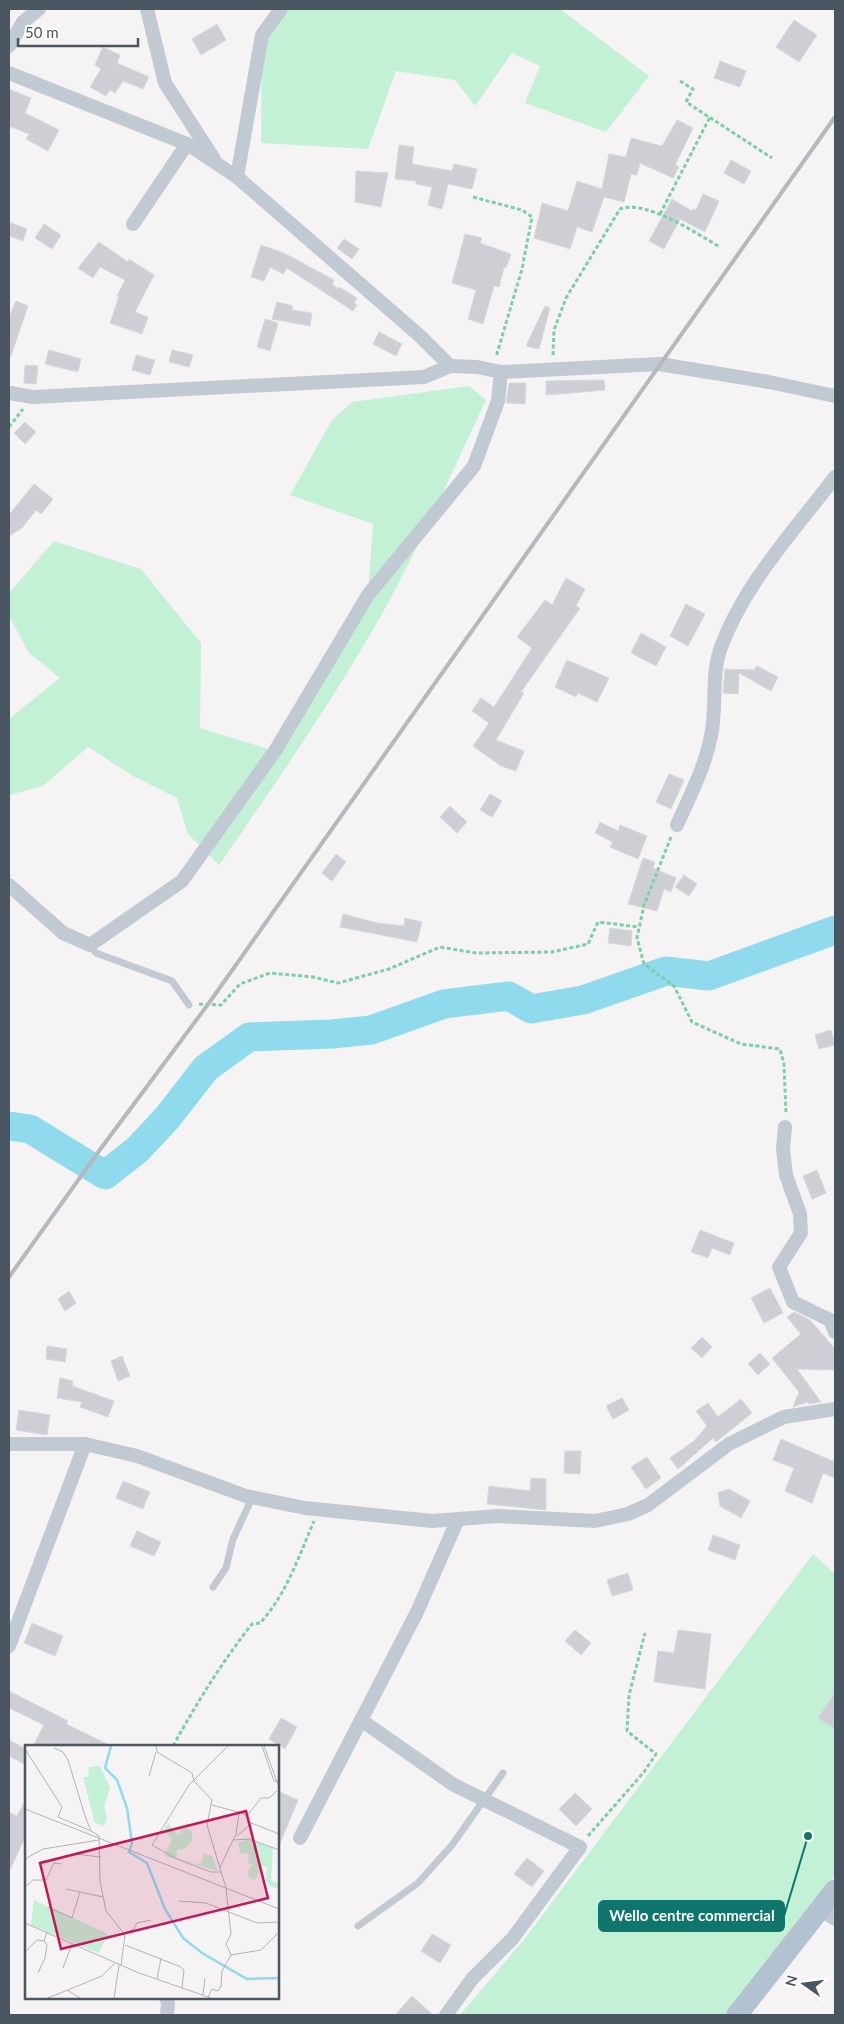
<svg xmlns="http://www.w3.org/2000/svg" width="844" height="2024" font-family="Lato,sans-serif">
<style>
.green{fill:#c3f1d5}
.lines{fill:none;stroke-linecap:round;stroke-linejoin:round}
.river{stroke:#90daee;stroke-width:29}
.building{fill:#cdcfd5;stroke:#d7d9de}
.path{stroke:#7ad0a6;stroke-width:3;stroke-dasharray:4 2.5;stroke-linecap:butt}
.lane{stroke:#c1cad2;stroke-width:7}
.street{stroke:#c1cad2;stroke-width:14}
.primary{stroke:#b3c2d1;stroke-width:21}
.rail{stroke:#b5b8bd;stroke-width:4}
.inset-river{fill:none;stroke:#90daee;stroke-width:2.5}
.inset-road{fill:none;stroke:#b1b4b9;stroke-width:1}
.view{fill:#c2185b;fill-opacity:0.15;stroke:#c2185b;stroke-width:2.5}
.inset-edge{fill:none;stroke:#4a5661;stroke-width:2.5}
.leader{fill:none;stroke:#0f766e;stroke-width:2}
.callout-dot{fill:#0f766e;stroke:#fff;stroke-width:2}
.callout{fill:#0f766e;stroke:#0f766e;stroke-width:2}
.callout-label{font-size:15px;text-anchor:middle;font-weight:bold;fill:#fff}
</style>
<rect width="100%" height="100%" fill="#f5f3f3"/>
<!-- green -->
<g class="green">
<path d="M281,9h279l89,67 -43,56 -81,-29 15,-37 -28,-13 -37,53 -20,-26 -59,-9 -28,78 -107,-6 1,-108z"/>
<path d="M469,386l17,14c-36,76 -70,155 -112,228 -47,81 -101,159 -155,237l-31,-31 -11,-36 -44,-22 -45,-29 -45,39 -34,9v-76l51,-41 -31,-25 -20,-37v-23l45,-52 87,28 60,74 -1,85 75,23 93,-156 5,-71 -83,-29 42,-75 20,-18z"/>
<path d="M813,1554l22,20v300l-76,113 -22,28h-277l63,-74z"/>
</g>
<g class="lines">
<!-- river -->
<path class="river" d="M9,1126l21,3 75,46 32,-25 30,-32 39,-50 43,-31 83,-3 39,-4 73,-26 65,-8 22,13 52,-9 83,-29 43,5 126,-46"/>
</g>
<!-- building -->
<g class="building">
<path d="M794,20l23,15 -18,27 -23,-15z"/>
<path d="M217,24l9,16 -25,15 -9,-16z"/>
<path d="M103,47l17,8 -3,8 32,14 -6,12 -20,-8 -8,12 -5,-3 -4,6 -16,-9 11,-18 -6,-4z"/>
<path d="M720,61l26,10 -6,16 -26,-9z"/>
<path d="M9,89l22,9 -6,15 34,17 -11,21 -22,-12 3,-5 -20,-8z"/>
<path d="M677,120l16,8 -18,37 4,2 -6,11 -33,-15 -3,12 -6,-1 -7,28 -20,-5 -12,35 -15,-5 -7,22 -36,-11 8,-35 26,8 9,-30 25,8 7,-35 17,3 5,-19 31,8z"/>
<path d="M399,145l15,2 -2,17 40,7 2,-7 23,5 -5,20 -24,-5 -6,25 -14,-4 4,-18 -16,-3v-3l-21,-2z"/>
<path d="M731,160l20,11 -7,13 -20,-11z"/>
<path d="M356,171l32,2 -7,34 -26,-5z"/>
<path d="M703,194l16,7 -14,31 -25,-13 -16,30 -15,-8 23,-42 20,12 1,-2 3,1z"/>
<path d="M9,222l18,7 -4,12 -14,-5z"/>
<path d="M44,224l17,11 -9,14 -17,-11z"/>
<path d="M465,234l17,4 -2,5 31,11 -5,14 -2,-1 -5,20 -5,-1 -11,38 -15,-5 8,-29 -24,-7z"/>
<path d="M344,239l15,10 -7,10 -15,-11z"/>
<path d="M99,242l29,20 1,-3 25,16 -19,37 13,5 -6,17 -32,-11 9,-26 -2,-1 8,-16 -25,-13 -7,11 -15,-10z"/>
<path d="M261,245l23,8 50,27 -2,4 6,5 1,-2 18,11 -3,5 3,2 -4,6 -66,-43 -4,6 -13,-7 -6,14 -13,-4z"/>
<path d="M16,301l12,5 -17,50h-2v-38z"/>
<path d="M277,302l16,4 -1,4 20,3 -2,13 -38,-7z"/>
<path d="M545,306l5,2 -11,41 -13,-3z"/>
<path d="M265,319l13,4 -8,28 -13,-4z"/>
<path d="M379,332l23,12 -6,12 -23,-12z"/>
<path d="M49,350l32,9 -3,13 -33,-8z"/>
<path d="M172,350l21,5 -4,12 -20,-5z"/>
<path d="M136,355l19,5 -5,15 -18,-5z"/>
<path d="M25,365l13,1 -2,18 -12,-1z"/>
<path d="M604,380l1,10 -59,5v-14z"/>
<path d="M509,383h17l-1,21 -19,-1z"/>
<path d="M25,422l11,10 -11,12 -11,-11z"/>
<path d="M34,484l19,15 -12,15 -5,-4 -14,18 -13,8v-21z"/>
<path d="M566,578l19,11 -9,17 4,2 -59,84 3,1 -28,47 28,11 -8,20 -15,-5 -28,-20 16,-23 -17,-12 9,-13 13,9 38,-59 -15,-11 28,-37 7,5z"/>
<path d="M686,604l19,10 -17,32 -18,-10z"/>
<path d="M641,633l25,14 -10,19 -25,-13z"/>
<path d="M567,660l42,18 -12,24 -19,-9 -2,4 -21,-10z"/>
<path d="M757,666l21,11 -7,14 -32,-18 -1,21 -15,-1 2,-24 29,1z"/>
<path d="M669,774l15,6 -13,29 -15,-7z"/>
<path d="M490,794l12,7 -10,16 -12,-7z"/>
<path d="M450,806l17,16 -10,11 -17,-16z"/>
<path d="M600,822l18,9 2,-6 27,11 -9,23 -28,-12 3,-5 -18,-9z"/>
<path d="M336,854l10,8 -14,19 -10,-8z"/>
<path d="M643,858l12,4 -2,6 23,10 -5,14 -7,-3 -7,22 -29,-7z"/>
<path d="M684,875l13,9 -8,12 -14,-9z"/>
<path d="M343,914l34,9 27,3 1,-8 17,4 -5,20 -77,-15z"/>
<path d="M610,928l22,3 -1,15 -23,-3z"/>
<path d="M831,1030l4,15 -16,4 -4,-14z"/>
<path d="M817,1170l9,23 -14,6 -9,-23z"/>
<path d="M700,1230l34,13 -4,12 -18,-7 -4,10 -17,-6z"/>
<path d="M770,1288l13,25 -19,10 -13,-25z"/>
<path d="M69,1291l7,12 -11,8 -7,-12z"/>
<path d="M794,1312l16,8 25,29v21l-38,-1 24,33 -12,2 -2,-2 -14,5 6,-15 -27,-34 29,-24 -14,-17z"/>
<path d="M702,1337l10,10 -10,11 -11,-10z"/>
<path d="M47,1346l20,3 -2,13 -19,-3z"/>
<path d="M760,1353l10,11 -12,11 -10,-11z"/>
<path d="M122,1356l8,20 -12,5 -7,-20z"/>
<path d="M60,1378l13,3 -1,5 42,15 -6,16 -28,-10 2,-5 -25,-4z"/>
<path d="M622,1398l7,12 -16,9 -7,-13z"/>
<path d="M741,1399l11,14 -36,29 -3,-4 -35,31 -8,-11 24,-17 13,-15 -11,-15 12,-8 10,14z"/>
<path d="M19,1410l31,5 -3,20 -31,-5z"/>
<path d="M781,1439l54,23v16l-12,-5 -11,30 -27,-12 9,-23 -21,-8z"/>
<path d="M565,1451h16l-1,23 -16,-1z"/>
<path d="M647,1457l14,21 -15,11 -15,-22z"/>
<path d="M531,1478l15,1v31l-59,-6 2,-18 41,5z"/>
<path d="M123,1481l27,11 -7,17 -27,-11z"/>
<path d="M729,1489l21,12 -9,17 -21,-12 -2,-13z"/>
<path d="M137,1531l24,11 -7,14 -24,-10z"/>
<path d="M713,1535l27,10 -5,15 -27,-10z"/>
<path d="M628,1573l5,17 -21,6 -5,-16z"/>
<path d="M32,1623l31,13 -8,20 -31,-13z"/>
<path d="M575,1630l16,13 -10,12 -16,-14z"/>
<path d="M678,1630l33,4 -6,55 -51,-7 4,-31 16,2z"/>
<path d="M9,1691l59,30 -2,3 45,22h-78l11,-21 -35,-17z"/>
<path d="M835,1692v37l-17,-11z"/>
<path d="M281,1718l16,9 -12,22 -16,-10z"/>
<path d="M9,1740l17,9v16l-17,-9z"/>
<path d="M278,1791l20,9 -20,48z"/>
<path d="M575,1793l17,16 -16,17 -17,-17z"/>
<path d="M26,1799v36l-17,37v-60l8,4z"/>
<path d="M527,1858l17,13 -12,16 -18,-13z"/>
<path d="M432,1934l19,11 -11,18 -19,-12z"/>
<path d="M412,1996l21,19h-38z"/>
</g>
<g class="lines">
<!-- path -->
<g class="path">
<path d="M680,81l13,8 -7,13 86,56"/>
<path d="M473,197l49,13 10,7 -10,52 -26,88"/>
<path d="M660,214l50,-97"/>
<path d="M553,355l1,-25 12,-32 54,-89c26,-10 77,25 100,38"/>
<path d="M9,427l14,-18"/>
<path d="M671,837l-27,68 -7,33 7,26 30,22 18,36 49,22 39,5 4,15 2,49"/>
<path d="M199,1004l22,1 19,-21 30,-11 43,4 25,6 51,-14 51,-22 36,6 76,-1 36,-8 10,-22 41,5"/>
<path d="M173,1746c24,-43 48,-83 79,-122l8,-1c26,-28 39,-67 54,-102"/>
<path d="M588,1836l56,-64 12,-18 -29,-23 2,-36 16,-62"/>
</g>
<!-- lane -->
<g class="lane">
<path d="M90,945l6,8 76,28 17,24"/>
<path d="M213,1587l13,-19 7,-29 19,-41"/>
<path d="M358,1926l60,-43 34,-38 51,-72"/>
</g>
<!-- street -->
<g class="street">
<path d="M147,9l18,74 49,76"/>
<path d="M9,46l14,-24 16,-13"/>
<path d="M9,73l178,71 50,33 183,159 30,30"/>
<path d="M237,177l25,-142 19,-26"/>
<path d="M133,224l54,-80"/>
<path d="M9,393l24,4 391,-20 26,-11 27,1 24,5 158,-8 110,18 66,14"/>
<path d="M677,825c13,-29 28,-58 34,-89 6,-28 0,-58 9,-86 23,-65 74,-119 115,-173"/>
<path d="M9,885l54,48 27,12 92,-64 93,-130 93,-156 106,-129 24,-65 3,-29"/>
<path d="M785,1127l-2,22 3,26 14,39 1,19 -22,34 14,35 37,18 5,12"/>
<path d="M9,1444h76l52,12 109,40 59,12 127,13 66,-5 97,5 33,-7 20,-9 81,-61 55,-27 51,-8"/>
<path d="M9,1646l76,-202"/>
<path d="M361,1720l93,65 126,62 -68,92 -40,40 -26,36"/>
<path d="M300,1838l117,-226 41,-93"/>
<path d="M820,1909l15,10"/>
<path d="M166,1998l2,5 -1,12"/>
</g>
<!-- primary -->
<path class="primary" d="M737,2015l98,-125"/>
<!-- rail -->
<path class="rail" d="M9,1277l90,-126 110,-148 626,-886"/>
</g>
<!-- overview -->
<g transform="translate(25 1745)">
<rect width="254" height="254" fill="#f5f3f3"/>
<path d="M75,21l10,22 -6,18 3,13 -3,7 -9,-3 -12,-46h5l1,-10zM143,78l10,12 7,-8 7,4v9l-6,8 -9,2v8l18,6 7,-1 1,-9 9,2 6,15 -54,-15 8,-17 -8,-9zM224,94l24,9 -2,32 8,4 -2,4 -7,-1 -4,-6 1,-13 -5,-3 -7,15 -7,-3 1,-9 5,-3 -6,-2 1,-9 -9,-1 -2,-11zM9,155l74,34 -9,19 -68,-28z" fill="#c3f1d5"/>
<path class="inset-river" d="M86,1l-6,22 12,12 10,28 5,35 -3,9 18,11 18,46 18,29 19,15 45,26 32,-1"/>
<path class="inset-road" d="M131,1l1,6 35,21 2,8 18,19 -5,25 19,63 5,46 -5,10 5,11 30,-5 18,-18M237,1l12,35 5,1M239,1l15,41M29,3l9,4 5,8 17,56 6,15 8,5 1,45 6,30 19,24 -4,30M0,4l37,58 -4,10 33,14M124,31l7,-24M187,60l33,9 4,8 30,12M0,64l254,100M222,71l14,-18h8l8,-7M212,91l15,-13M209,95l15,-1 30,11M50,109l26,3M0,114l18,-10 56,-9M195,122l16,-33 3,-21M196,127h-10l-34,-13 -25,-14 37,-60 39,-39M0,142l8,-7h13l8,-17 8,1M41,144l37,8M154,156l27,2 51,20 22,-1M23,162l24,11 8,-26M0,178l114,50 72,25M99,188l9,-3 4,-7 14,-3M100,200l56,22 3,3 -2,18M0,207l12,-12 7,1 3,-9M38,223l9,-24M13,228l7,-15 2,-13 -3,-4M132,234l4,-21M42,245l13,8M178,250l2,-17M183,252l4,-8 6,2 3,-5 1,-15 9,-16M23,253l54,-22 13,-13M89,253l5,-33"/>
<path class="view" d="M221,66l22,87 -207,51 -21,-86z"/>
<rect width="254" height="254" class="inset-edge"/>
</g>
<!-- callouts -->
<path class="leader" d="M808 1836L784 1916"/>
<circle class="callout-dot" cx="808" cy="1836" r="5"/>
<rect class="callout" x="599" y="1901" width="185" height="30" rx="5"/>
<g class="callout-label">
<text x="692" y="1921">Wello centre commercial</text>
</g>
<!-- border -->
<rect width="844" height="2024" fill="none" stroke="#4a5661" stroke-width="20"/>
<!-- north arrow -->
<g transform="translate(804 1984) rotate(284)" stroke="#ffffff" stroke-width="4" paint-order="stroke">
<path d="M0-4L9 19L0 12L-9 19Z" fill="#4a5661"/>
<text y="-8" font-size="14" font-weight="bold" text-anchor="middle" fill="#4a5661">N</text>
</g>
<!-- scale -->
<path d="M18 38v8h120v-8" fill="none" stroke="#4a5661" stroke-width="2.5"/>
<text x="25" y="38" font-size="15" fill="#4a5661" stroke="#ffffff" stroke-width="4" paint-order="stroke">50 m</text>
</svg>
